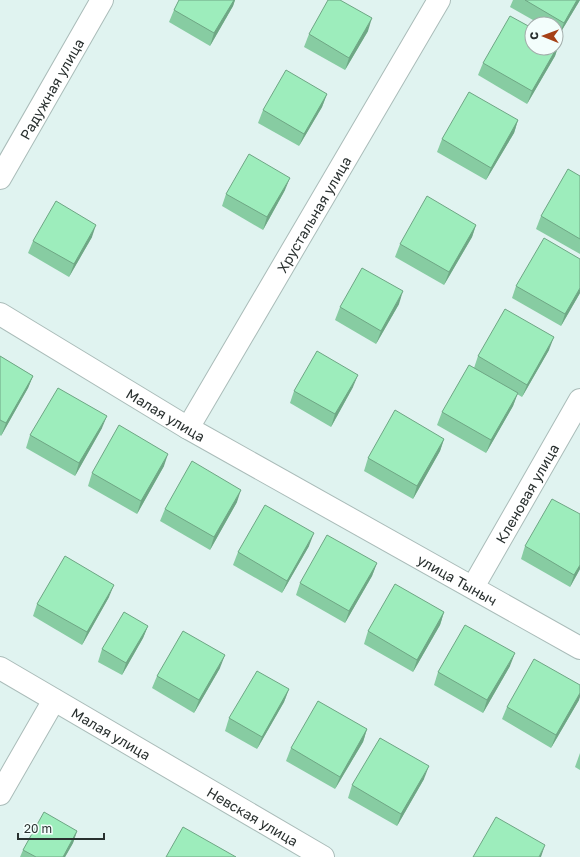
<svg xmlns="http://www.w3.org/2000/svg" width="580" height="857" font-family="'Golos Text',sans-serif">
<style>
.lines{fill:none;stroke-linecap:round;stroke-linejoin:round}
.street-casing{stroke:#aabcb9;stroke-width:24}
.street{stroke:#fff;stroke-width:22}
.wall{fill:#87cca2}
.shaded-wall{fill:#6ea684}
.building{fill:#9dedbc;stroke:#6ea684}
.labels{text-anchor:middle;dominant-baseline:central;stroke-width:3.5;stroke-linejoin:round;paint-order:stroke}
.street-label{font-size:14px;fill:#29302f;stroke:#f3fefc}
</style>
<rect width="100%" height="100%" fill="#e0f3f0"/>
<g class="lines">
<!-- street casing -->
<g class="street-casing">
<g id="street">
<path id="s1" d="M0,178l102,-178"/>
<path id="s2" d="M0,314l188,114 392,220"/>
<path id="s3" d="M188,428l251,-428"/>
<path id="s4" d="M473,587l107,-187"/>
<path id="s5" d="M0,668l323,189"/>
<path d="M0,794l54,-94"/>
</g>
</g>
<!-- street -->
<use href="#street" class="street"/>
</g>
<!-- wall -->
<g class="wall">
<path d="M179,0h56l-2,6 -23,40 -41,-24 5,-12z"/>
<path d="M513,0h67l-21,35 -3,-2v-9h-16l-30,-17z"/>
<path d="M368,31l-23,39 -41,-23 5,-13z"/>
<path d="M559,44l-4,12 -28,48 -49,-29 5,-12z"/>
<path d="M327,94l-5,13 -23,39 -41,-23 5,-13z"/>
<path d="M518,120l-4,13 -28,47 -49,-28 5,-13z"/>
<path d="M580,176v78l-44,-25 5,-13z"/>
<path d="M285,190l-22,40 -41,-24 4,-12z"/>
<path d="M476,225l-4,12 -28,48 -49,-28 5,-13z"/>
<path d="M92,237l-23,40 -41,-24 5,-12z"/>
<path d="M516,286l64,7 -19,33 -49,-28z"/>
<path d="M399,304l-23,40 -41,-24 5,-13z"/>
<path d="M549,350l-27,47 -5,-3 -4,12 -27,47 -49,-28 5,-13 32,-44 4,-12z"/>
<path d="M0,356l33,20 -5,12 -27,48 -1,-1z"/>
<path d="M353,387l-22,40 -41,-24 4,-12z"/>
<path d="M102,428l-27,48 -49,-28 4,-13z"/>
<path d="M444,439l-4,12 -27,48 -49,-28 4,-13z"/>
<path d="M164,466l-27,48 -49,-28 4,-13z"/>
<path d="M237,502l-27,48 -50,-29 5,-12z"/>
<path d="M309,546l-27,47 -49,-28 5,-13z"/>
<path d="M525,546l55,23 -10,18 -49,-28z"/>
<path d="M377,563l-5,13 -27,47 -49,-28 4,-12z"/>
<path d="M109,597l-27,48 -49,-29 4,-12z"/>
<path d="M444,612l-4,13 -27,47 -49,-28 4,-13z"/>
<path d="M148,626l-5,12 -21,37 -24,-13 4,-13z"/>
<path d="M510,666l-27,47 -49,-28 4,-13z"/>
<path d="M220,668l-26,45 -42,-25 5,-12z"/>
<path d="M289,689l-5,13 -27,47 -32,-18 4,-13z"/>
<path d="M579,700l-28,48 -49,-29 5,-12z"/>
<path d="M367,729l-4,13 -28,47 -49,-28 5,-13z"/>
<path d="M580,753v17l-5,-3z"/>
<path d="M424,779l-27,47 -49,-28 4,-13z"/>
<path d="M77,831l-4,12 -8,14h-45l3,-7z"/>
</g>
<!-- shaded-wall -->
<g class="shaded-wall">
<path d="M234,0h1l-2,6 -23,40 4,-13z"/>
<path d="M577,0h3l-21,35 5,-12z"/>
<path d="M372,18l-4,13 -23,39 4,-12z"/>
<path d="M559,44l-4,12 -28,48 5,-13z"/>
<path d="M327,94l-5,13 -23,39 5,-12z"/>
<path d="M518,120l-4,13 -28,47 5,-12z"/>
<path d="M290,178l-5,12 -22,40 4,-13z"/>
<path d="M96,225l-4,12 -23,40 5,-13z"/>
<path d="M476,225l-4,12 -28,48 5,-13z"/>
<path d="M580,288v5l-19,33 4,-12z"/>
<path d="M403,291l-4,13 -23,40 5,-13z"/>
<path d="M554,337l-5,13 -27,47 5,-12z"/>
<path d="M358,375l-5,12 -22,40 4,-13z"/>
<path d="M33,376l-5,12 -27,48 5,-13z"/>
<path d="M518,393l-5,13 -27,47 5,-13z"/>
<path d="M107,416l-5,12 -27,48 4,-13z"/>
<path d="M444,439l-4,12 -27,48 4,-13z"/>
<path d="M168,454l-4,12 -27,48 4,-13z"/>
<path d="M241,490l-4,12 -27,48 4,-13z"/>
<path d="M314,533l-5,13 -27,47 5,-12z"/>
<path d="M377,563l-5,13 -27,47 4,-12z"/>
<path d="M580,565v4l-10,18 4,-12z"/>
<path d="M114,585l-5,12 -27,48 5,-13z"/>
<path d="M444,612l-4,13 -27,47 4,-12z"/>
<path d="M148,626l-5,12 -21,37 4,-12z"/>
<path d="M515,653l-5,13 -27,47 4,-13z"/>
<path d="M225,655l-5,13 -26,45 5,-13z"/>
<path d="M289,689l-5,13 -27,47 5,-12z"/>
<path d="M580,693v4l-1,3 -28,48 5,-13z"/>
<path d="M367,729l-4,13 -28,47 5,-12z"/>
<path d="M429,766l-5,13 -27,47 4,-12z"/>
<path d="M77,831l-4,12 -8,14h-2z"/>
<path d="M545,845l-4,12h-2z"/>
</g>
<!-- building -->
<g class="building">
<path d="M179,0h55l-20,33 -40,-23z"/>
<path d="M328,0h12l32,18 -23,40 -40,-24z"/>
<path d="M525,0h52l-13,23z"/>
<path d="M510,16l22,12v20h24v-6l3,2 -27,47 -49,-28z"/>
<path d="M286,70l41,24 -23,40 -41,-24z"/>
<path d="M469,92l49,28 -27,48 -49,-29z"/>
<path d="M249,154l41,24 -23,39 -41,-23z"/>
<path d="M568,169l12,7v63l-39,-23z"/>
<path d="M427,196l49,29 -27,47 -49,-28z"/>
<path d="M56,201l40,24 -22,39 -41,-23z"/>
<path d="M544,238l36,21v29l-15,26 -49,-28z"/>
<path d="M362,268l41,23 -22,40 -41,-24z"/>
<path d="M505,309l49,28 -27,48 -49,-29z"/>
<path d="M317,351l41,24 -23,39 -41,-23z"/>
<path d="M0,356l33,20 -27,47 -6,-3z"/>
<path d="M469,365l49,28 -27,47 -49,-28z"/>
<path d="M58,388l49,28 -28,47 -49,-28z"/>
<path d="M395,410l49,29 -27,47 -49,-28z"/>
<path d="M119,425l49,29 -27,47 -49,-28z"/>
<path d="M192,461l49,29 -27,47 -49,-28z"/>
<path d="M552,499l28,15v51l-6,10 -49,-29z"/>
<path d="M265,505l49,28 -27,48 -49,-29z"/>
<path d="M327,535l50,28 -28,48 -49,-28z"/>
<path d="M65,556l49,29 -27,47 -50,-28z"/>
<path d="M395,584l49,28 -27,48 -49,-29z"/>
<path d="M124,612l24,14 -22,37 -24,-14z"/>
<path d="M465,625l50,28 -28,47 -49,-28z"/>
<path d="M183,631l42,24 -26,45 -42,-24z"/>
<path d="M534,659l46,26v8l-24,42 -49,-28z"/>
<path d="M257,671l32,18 -27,48 -33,-19z"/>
<path d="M318,701l49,28 -27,48 -49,-29z"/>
<path d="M380,738l49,28 -28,48 -49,-29z"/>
<path d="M44,812l33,19 -14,26h-27l-13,-7z"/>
<path d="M496,817l49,28 -6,12h-66z"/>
<path d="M183,827l53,30h-70z"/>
</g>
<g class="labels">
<!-- street labels -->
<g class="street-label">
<text stroke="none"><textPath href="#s1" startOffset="103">Радужная улица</textPath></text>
<text stroke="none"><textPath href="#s3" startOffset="248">Хрустальная улица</textPath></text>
<text stroke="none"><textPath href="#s2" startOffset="194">Малая улица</textPath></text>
<text stroke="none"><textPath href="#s4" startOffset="108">Кленовая улица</textPath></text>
<text stroke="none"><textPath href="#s2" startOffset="529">улица Тыныч</textPath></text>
<text stroke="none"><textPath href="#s5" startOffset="129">Малая улица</textPath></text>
<text stroke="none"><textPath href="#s5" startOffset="293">Невская улица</textPath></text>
</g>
</g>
<!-- north arrow -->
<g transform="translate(544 36) rotate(271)"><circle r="19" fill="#f3fefc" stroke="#a2acaa"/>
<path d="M0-3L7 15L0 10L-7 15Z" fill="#a64116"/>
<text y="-6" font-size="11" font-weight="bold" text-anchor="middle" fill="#29302f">С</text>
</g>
<!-- scale -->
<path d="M18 833v6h86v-6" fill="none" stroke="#29302f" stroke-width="2"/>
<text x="24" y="833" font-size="12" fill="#29302f" stroke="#f3fefc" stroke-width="3" paint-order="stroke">20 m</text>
</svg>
